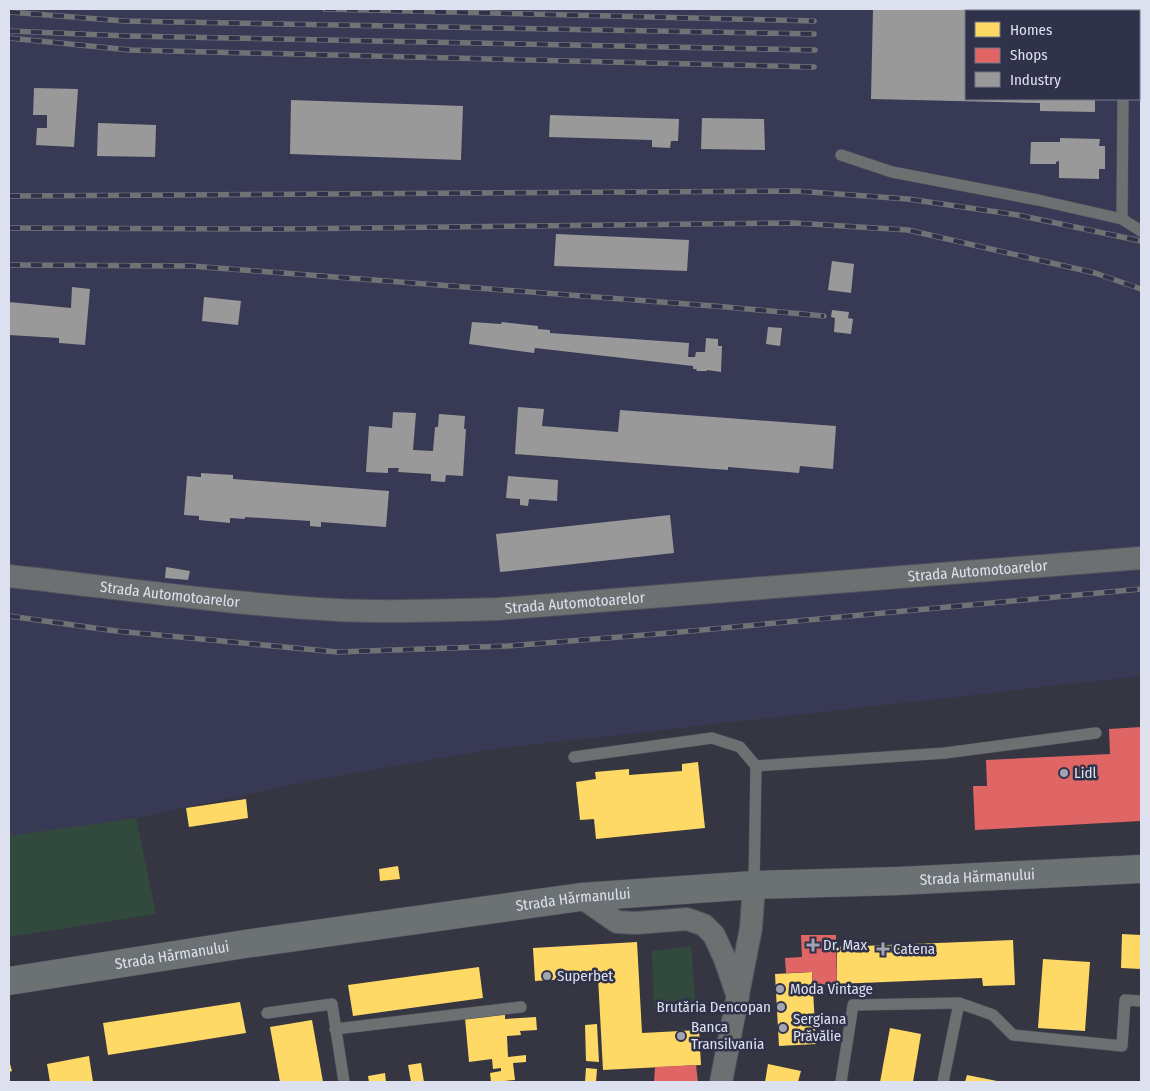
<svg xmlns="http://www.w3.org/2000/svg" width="1150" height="1091" font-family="'Fira Sans Condensed',sans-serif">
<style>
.built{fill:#383a55;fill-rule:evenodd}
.green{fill:#32493d}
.homes{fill:#ffd966}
.shops{fill:#e06666}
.industry{fill:#999}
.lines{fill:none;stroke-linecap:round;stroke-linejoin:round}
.service-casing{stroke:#51525d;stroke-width:12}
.minor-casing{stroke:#51525d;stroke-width:24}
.primary-casing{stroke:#51525d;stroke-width:29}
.service{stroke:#6c7070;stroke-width:11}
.minor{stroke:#6c7070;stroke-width:22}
.primary{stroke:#6c7273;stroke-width:28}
.rail-casing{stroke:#707276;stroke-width:5.5}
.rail{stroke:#2f3248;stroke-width:4;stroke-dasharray:11;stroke-linecap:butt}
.poi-dot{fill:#a2a4b2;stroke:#2f3248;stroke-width:2}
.labels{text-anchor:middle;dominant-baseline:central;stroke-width:5;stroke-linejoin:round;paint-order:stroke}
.street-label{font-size:15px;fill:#dde0ee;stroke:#2f3248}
.poi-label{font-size:15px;fill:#dde0ee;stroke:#2f3248;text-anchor:start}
</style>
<rect width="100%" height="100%" fill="#353642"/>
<!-- built -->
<path class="built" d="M9,9h1132v667l-647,73 -180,31 -178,38 -127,19zM966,11h173v88h-173z"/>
<!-- green -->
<g class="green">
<path d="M136,818l20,96 -147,23v-101z"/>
<path d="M691,946l5,62 -42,1 -2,-58z"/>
</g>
<!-- homes -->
<g class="homes">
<path d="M698,762l7,66 -109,11 -2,-20 -14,1 -4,-38 20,-3 -1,-7 34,-3v6l53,-4v-7z"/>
<path d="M246,799l2,19 -59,9 -3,-19z"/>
<path d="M398,866l2,13 -20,2 -1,-12z"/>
<path d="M1122,934l19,1v34l-20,-1z"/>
<path d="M1013,940l2,45 -32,1 -1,-8 -145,6v-37z"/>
<path d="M637,942l5,91 57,-3 2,35 -98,5 -5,-93 -63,4 -2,-33z"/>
<path d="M1043,959l47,3 -5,69 -47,-3z"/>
<path d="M479,967l4,31 -130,18 -5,-31z"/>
<path d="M812,972l4,72 -37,2 -4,-72z"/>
<path d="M240,1002l6,31 -138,22 -5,-32z"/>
<path d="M505,1014v5l31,-2 1,13 -17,1 1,4 -14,1 1,21 18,-2v7l-13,1 2,17 -24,2 -1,-9 11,-2v-3l-8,1 -1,-10 -23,3 -4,-44z"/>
<path d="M312,1020l11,62h-43l-10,-55z"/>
<path d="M597,1024l2,38 -13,-1 -1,-36z"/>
<path d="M890,1028l31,6 -8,48h-33z"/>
<path d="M89,1056l4,26h-43l-3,-18z"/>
<path d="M9,1060l3,11 -3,1z"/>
<path d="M421,1063l3,19h-13l-3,-17z"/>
<path d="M768,1064l33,7 -3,11h-33z"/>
<path d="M586,1068l11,1 -1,13h-11z"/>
<path d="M385,1073l1,9h-17l-1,-6z"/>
<path d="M967,1075l30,6v1h-32z"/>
</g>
<!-- shops -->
<g class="shops">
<path d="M1141,727v94l-166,9 -2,-44h14l-1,-26 124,-6 -1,-25z"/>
<path d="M801,935h35l1,49 -24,1 -1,-13 -26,1 -1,-15 17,-1z"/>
<path d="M696,1065l2,17h-44l1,-15z"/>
</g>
<!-- industry -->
<g class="industry">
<path d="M873,9h224v2h-131v88h129v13l-55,-1v-8l-169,-4z"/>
<path d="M34,88l44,1 -4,58 -38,-2 1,-17h10v-13h-14z"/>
<path d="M291,100l172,6 -2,54 -171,-6z"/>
<path d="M550,115l129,4 -1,22h-7l-1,7 -18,-1v-7l-103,-3z"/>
<path d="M702,118l62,1 1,31 -64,-1z"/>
<path d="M98,123l58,2 -1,32 -58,-1z"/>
<path d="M1060,138l40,1 -1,7h6v23h-6v10l-40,-1v-17l-3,1v2h-26l1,-22h29z"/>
<path d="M556,234l133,6 -2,31 -133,-5z"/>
<path d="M832,261l22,3 -3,29 -23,-3z"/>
<path d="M72,287l18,2 -5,56 -26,-2v-5l-50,-3v-33l62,6z"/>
<path d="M204,297l37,4 -3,24 -36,-4z"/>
<path d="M832,310l17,2 -1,6 5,1 -2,15 -17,-2 1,-14 -4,-1z"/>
<path d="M472,322l29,2 1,-2 36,4v3l12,1v3l139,10 -1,14h7l1,-5h9l1,-14 12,1v7h4l-1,26 -14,-2v1h-11l1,-2h-4v-3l-158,-18 -1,5 -65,-9z"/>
<path d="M768,327l14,1 -2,18 -14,-2z"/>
<path d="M518,407l26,2 -2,17 76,6 2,-22 216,16 -3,43 -33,-3 -1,7 -71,-6v3l-213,-16z"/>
<path d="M393,412l23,1 -3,37 20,1 2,-24h3l1,-13 26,2 -1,13h2l-3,47 -17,-1 -1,7 -14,-1v-7l-33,-2 1,-4h-11v5l-22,-1 3,-46 23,2z"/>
<path d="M201,473l32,2v4l156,12 -3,36 -65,-5v5l-11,-1v-5l-65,-4v2l-15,-1v5l-31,-3v-4l-15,-1 3,-39 14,1z"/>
<path d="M508,476l50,4 -1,21 -28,-2 -1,7 -8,-1v-6l-14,-1z"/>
<path d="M670,515l4,38 -174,19 -4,-38z"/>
<path d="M166,567l24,4 -2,9 -23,-2z"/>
</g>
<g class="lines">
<!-- service casing -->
<g class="service-casing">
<g id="service">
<path d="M1125,9h16"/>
<path d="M841,155l51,17 146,28 84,19 19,12"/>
<path d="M1122,219l1,-120"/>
<path d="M574,757l138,-19 28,9 16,19"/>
<path d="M754,885l2,-119 189,-13 151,-20"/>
<path d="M267,1013l65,-9 12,78"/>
<path d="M335,1029l186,-22"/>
<path d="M841,1082l12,-77 106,-2 34,12 20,20 109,11 3,-46 16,1"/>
<path d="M943,1082l16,-79"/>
</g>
</g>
<!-- minor casing -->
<g class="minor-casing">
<g id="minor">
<path id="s1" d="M9,576c109,12 219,28 329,34 53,3 107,0 160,-1l643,-51"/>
<path d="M581,897l36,25 19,1 51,-4 17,6 10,10 11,24 13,38"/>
<path d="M721,1082l30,-154 3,-43"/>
</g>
</g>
<!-- primary casing -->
<g class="primary-casing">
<g id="primary">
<path id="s2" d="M9,981l236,-37 336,-47 173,-12 144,-4 243,-12"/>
</g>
</g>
<!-- service -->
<use href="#service" class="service"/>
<!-- minor -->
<use href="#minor" class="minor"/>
<!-- primary -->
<use href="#primary" class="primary"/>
<!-- rail casing -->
<g class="rail-casing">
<g id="rail">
<path d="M325,9l489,12"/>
<path d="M9,12l115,9 690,13"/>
<path d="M9,31l119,5 687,14"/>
<path d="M9,38l121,12 684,17"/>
<path d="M9,196l787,-5 112,8 110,16 123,26"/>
<path d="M9,228l271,1 514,-6 114,7 187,43 46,16"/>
<path d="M9,265l182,1 535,41 98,9"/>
<path d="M9,616l107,15 221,21 171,-6 161,-13 472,-44"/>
</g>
</g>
<!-- rail -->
<use href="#rail" class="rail"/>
</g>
<!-- markers -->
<g class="poi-dot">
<circle cx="1064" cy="773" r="5"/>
<path d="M810.5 937.5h5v5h5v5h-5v5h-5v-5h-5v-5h5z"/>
<path d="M880.5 941.5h5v5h5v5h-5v5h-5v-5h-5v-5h5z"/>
<circle cx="547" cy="976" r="5"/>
<circle cx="780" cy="989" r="5"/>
<circle cx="781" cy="1007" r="5"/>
<circle cx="783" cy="1028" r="5"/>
<circle cx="681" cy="1036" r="5"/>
</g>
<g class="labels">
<!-- street labels -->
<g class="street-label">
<text stroke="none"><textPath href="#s1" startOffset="972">Strada Automotoarelor</textPath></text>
<text stroke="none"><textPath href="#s1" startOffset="162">Strada Automotoarelor</textPath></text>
<text stroke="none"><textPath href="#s1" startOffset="568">Strada Automotoarelor</textPath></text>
<text stroke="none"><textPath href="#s2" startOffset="975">Strada Hărmanului</textPath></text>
<text stroke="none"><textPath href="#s2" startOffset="570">Strada Hărmanului</textPath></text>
<text stroke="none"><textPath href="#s2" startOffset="165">Strada Hărmanului</textPath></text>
</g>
<!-- poi labels -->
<g class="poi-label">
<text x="1074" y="773">Lidl</text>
<text x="823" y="945">Dr. Max</text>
<text x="893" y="949">Catena</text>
<text x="557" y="976">Superbet</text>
<text x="790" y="989">Moda Vintage</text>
<text x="771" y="1007" text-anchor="end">Brutăria Dencopan</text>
<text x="793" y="1019">Sergiana<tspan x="793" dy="17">Prăvălie</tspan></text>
<text x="691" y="1027">Banca<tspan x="691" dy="17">Transilvania</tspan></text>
</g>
</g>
<!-- border -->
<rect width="1150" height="1091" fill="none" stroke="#dde0ee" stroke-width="20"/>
<!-- legend -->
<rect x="965" y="10" width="175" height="90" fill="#2f3248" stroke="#75788a"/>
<rect x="975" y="22" width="25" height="15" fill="#ffd966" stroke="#75788a"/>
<text x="1010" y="35" font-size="15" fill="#dde0ee">Homes</text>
<rect x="975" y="48" width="25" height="15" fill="#e06666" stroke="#75788a"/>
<text x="1010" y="60" font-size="15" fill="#dde0ee">Shops</text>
<rect x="975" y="72" width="25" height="15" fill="#999999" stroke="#75788a"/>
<text x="1010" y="85" font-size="15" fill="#dde0ee">Industry</text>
</svg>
